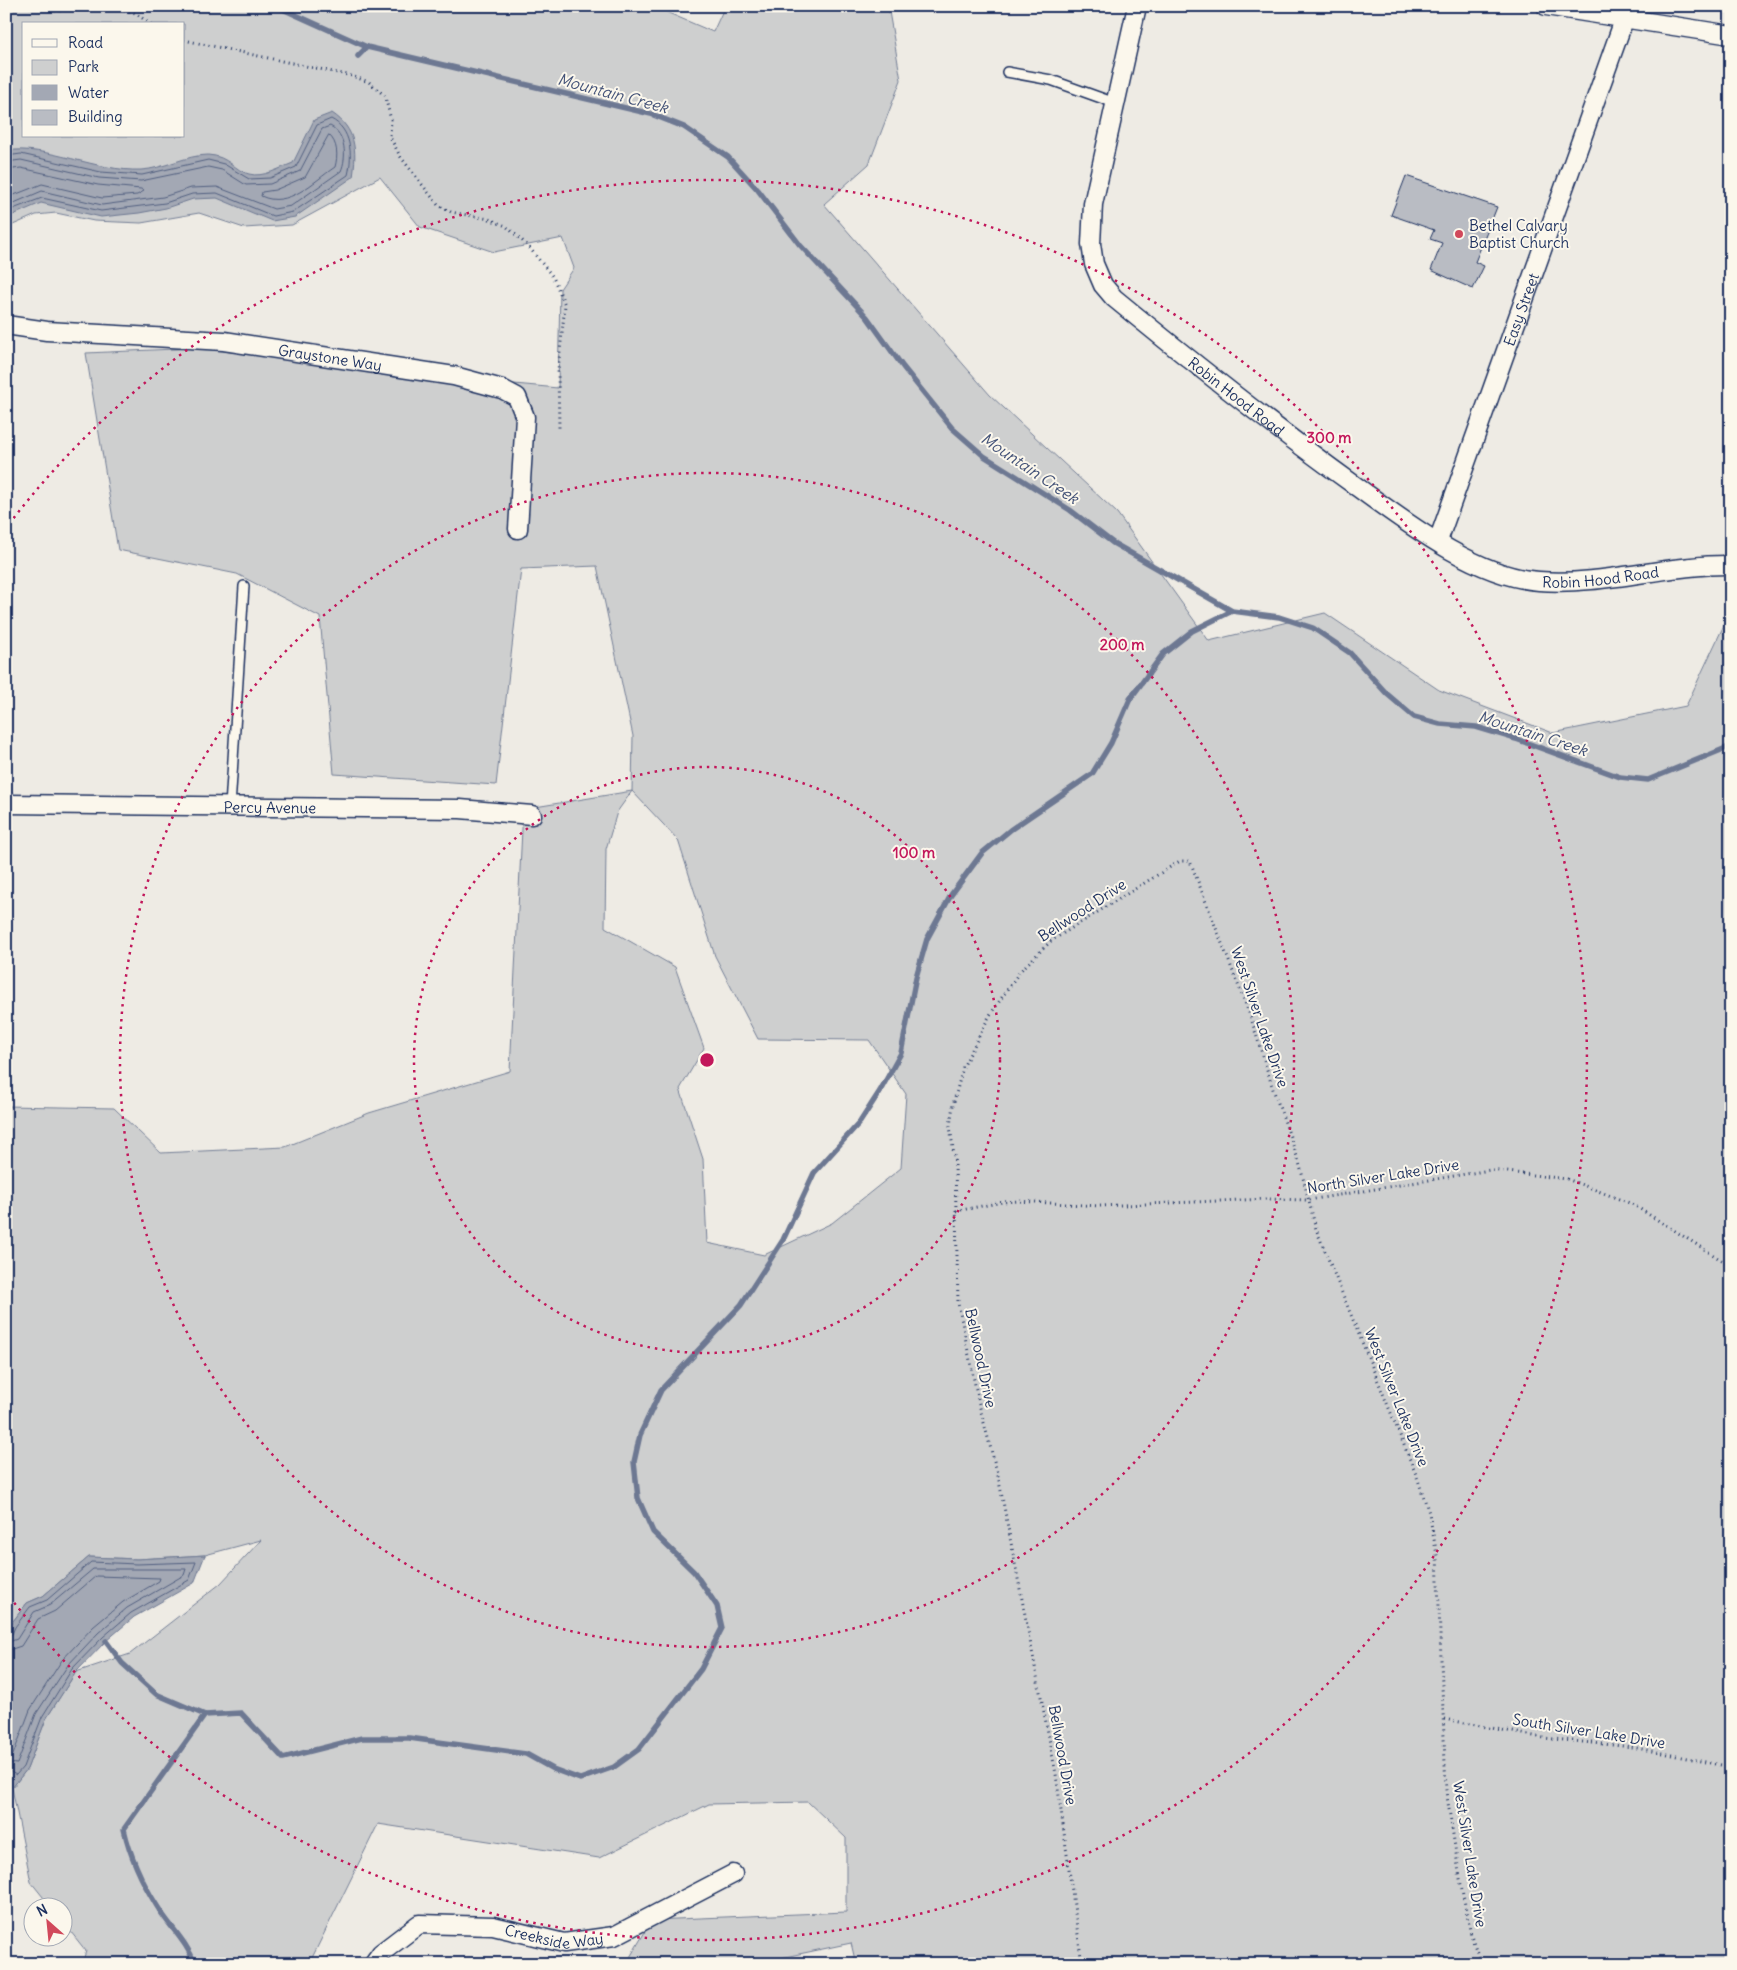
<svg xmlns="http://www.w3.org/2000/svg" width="1737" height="1970" font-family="Delius,sans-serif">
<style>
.green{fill:#cecfcf;stroke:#747f96;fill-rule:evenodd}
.water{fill:#a3a8b4;stroke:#6d7892}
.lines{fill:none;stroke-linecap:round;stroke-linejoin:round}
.shore{stroke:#515f80;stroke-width:1}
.stream{stroke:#6d7892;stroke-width:5.5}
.building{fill:#b9bcc3;stroke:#1b2f5e}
.service-casing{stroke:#1b2f5e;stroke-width:12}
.minor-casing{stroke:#1b2f5e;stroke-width:21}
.path{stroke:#1b2f5e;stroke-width:3;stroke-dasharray:1 4;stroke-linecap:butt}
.service{stroke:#fbf7ec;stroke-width:9}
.minor{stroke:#fbf7ec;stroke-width:18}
.ring{fill:none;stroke:#c2185b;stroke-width:2.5;stroke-dasharray:2.5 5}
.poi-dot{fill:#d1495b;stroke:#fbf7ec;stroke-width:2}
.labels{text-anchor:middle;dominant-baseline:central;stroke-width:4;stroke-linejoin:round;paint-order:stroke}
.poi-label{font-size:15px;fill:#1b2f5e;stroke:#fbf7ec;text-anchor:start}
.street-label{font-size:15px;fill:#1b2f5e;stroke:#fbf7ec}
.water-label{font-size:16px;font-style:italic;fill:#445378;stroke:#fbf7ec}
.centre{fill:#c2185b;stroke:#fbf7ec;stroke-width:2.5}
.ring-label{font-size:15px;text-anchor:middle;font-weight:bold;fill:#c2185b;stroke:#fbf7ec;stroke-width:4;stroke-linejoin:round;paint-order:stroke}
</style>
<rect width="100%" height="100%" fill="#eeebe4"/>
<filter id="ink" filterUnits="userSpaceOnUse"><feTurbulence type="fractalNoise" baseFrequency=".02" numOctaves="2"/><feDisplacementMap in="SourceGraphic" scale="10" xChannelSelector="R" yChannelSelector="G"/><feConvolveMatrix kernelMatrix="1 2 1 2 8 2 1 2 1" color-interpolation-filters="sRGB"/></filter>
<g filter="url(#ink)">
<!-- green -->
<path class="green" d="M6,6h646l61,26 12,-26h163l13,74 -32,84 -45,40 166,191 127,118 92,128 116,-28 114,77 114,43 133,-27 45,-96v1354h-875l-5,-21 -99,21h-126l26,-44 194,-8v-74l-38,-36 -99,2 -110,54 -221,-34 -69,140h-227l4,-13 -23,-29 -1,-14 -11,-1 -20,-25 -19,-94 15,-19 19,-50 30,-47 54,-18 90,-70 41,-44 -56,15 -68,4 -48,-2 -46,39 -16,7 -17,22 -4,18v-537l108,2 47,45 124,-6 84,-34 141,-42 13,-262 109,-18 1,-55 -36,-170 -76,3 -25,216 -162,-11 -14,-157 -83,-43 -119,-24 -32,-197 111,-5 252,30 109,10 2,-99 14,-21 -11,-30 -69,14 -74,-25 -40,-50 -88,48 -48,3 -45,-15 -58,10 -47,-2 -38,-8 -20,2 -30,13zM24,24h160v112h-160zM632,791l46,49 37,116 43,83 111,1 37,54 -5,74 -69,55 -68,32 -57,-12 -4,-84 -23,-70 24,-41 -29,-81 -70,-40 1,-78 11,-37z"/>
<!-- water -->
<g class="water">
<path d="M332,113c24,16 25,37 21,64l-58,40 -23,4 -55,-23 -24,1 -27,9 -27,5 -38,4 -60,-14 -28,12 -7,-2v-62c39,-7 91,21 135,19 22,-1 45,-15 67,-15 21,1 27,16 41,19 14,4 31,-6 44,-11l21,-43z"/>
<path d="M205,1555l-11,28 -60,34 -28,24 -30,31 -30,47 -19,50 -15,19 -6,-21v-124l4,-18 17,-22 16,-7 46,-39 48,2z"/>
</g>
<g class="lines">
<!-- shore -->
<g class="shore">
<path d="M329,135c9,8 9,21 6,32 -22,15 -47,42 -74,29l1,-4 13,-2 30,-13z"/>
<path d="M6,156l15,-2 80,18 41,3 66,-15 16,4 25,15 21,-1 26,-11 21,-42 14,-6c20,10 22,35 17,56l-55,37 -20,4 -56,-23 -25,1 -27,9 -64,8 -59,-13 -29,11 -7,-1"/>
<path d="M6,162l15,-2 78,18 42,3 67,-14 14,3 24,15 24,-1 30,-13 22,-42 8,-3c16,8 17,31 11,45l-50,35 -17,3 -57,-22 -26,1 -28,9 -61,8 -60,-14 -28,12 -8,-1"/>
<path d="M6,170l15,-2 77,17 43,4 3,2 -7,4 -35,3 -60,-14 -28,11 -8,-1"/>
<path d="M6,1637l6,-3 3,-7 15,-20 17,-7 44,-38 46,2 59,-2 -7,18 -58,33 -28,24 -31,32 -30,48 -19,50 -7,8 -10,-6"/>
<path d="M6,1643l11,-4 17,-27 16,-7 43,-36h93l-2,6 -57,33 -29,25 -30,32 -32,49 -19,50 -11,-1"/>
<path d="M6,1651l15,-5 17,-27 17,-8 41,-35 64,2 -1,3 -36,21 -30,25 -31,33 -32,50 -17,45 -7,1"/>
</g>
<!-- stream -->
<g class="stream">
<path d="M276,6l91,41 284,67 33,13 44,30 30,33 42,55 67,72 36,50 49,61 32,28 86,54 43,33 119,68 47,6 34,11 37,25 37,41 27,23 26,7 36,3 40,12 104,38 28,3 83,-34"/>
<path d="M358,56l9,-9"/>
<path d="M106,1641l16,22 34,31 49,21 36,-2 42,45 79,-20h47l117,16 27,15 27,10 34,-12 25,-18 62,-80 21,-41 -5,-22 -23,-34 -41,-40 -15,-34 -4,-36 6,-27 21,-45 80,-85 42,-65 31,-67 46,-51 20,-31 21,-38 15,-76 11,-38 24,-44 31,-42 28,-23 82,-56 19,-31 19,-44 33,-45 29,-23 40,-20"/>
<path d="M195,1964c-8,-22 -26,-38 -38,-58 -15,-24 -27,-50 -33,-77l81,-114"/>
</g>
</g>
<!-- building -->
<path class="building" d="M1406,176l91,31 -22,55 9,4 -11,23 -42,-19 11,-27 -12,-4 4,-9 -43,-15z"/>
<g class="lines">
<!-- service casing -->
<g class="service-casing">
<g id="service">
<path d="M1007,72l44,8 64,23"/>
<path d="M230,807l14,-221"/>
</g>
</g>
<!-- minor casing -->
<g class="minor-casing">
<g id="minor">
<path id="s1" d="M1137,6l-44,198 -2,40 3,20 9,21 11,13c78,64 157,127 239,186 50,36 122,93 186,97 64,5 128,-17 192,-16"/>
<path d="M1546,6l185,29"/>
<path id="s2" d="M6,325l41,6 177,10 230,35 48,13 15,8 8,20 -7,112"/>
<path id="s3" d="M1438,541l186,-521"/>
<path id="s4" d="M6,804l454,5 72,6"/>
<path id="s5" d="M373,1964l8,-11 38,-29 74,2 71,17 50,-7 119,-62"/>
</g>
</g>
<!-- path -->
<g class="path">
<path d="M25,6l31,5 59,-4 20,6 16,11"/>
<path d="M184,40l168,36 17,6 16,14 6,24 -1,17 10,19 38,49 13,7 38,7 17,7 22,20 25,31 12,28 -7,65 1,58"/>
<path d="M956,1211l47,-9 16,-1 80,5 167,-7 43,1 181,-30 77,9 65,25 99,62"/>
<path d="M1444,1719l100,19 88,9 99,20"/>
<path d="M1082,1964l-26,-190 -58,-298 -19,-72 -21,-101 -3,-139 -5,-38 3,-21 10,-38 27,-52 30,-44 31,-30 129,-80h10l61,157 22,71 26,73 17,67 101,248 12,36 8,42 9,235 15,95 10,50 10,29"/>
</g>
<!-- service -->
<use href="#service" class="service"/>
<!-- minor -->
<use href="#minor" class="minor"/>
</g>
</g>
<!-- distance rings -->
<g class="ring">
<circle cx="707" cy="1060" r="293"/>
<circle cx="707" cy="1060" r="587"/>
<path d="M9 524A880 880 0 1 1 9 1596"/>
</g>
<!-- markers -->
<circle class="poi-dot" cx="1459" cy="234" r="5"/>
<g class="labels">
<!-- poi labels -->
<g class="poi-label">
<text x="1469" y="225">Bethel Calvary<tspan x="1469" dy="17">Baptist Church</tspan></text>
</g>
<!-- street labels -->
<g class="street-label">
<text stroke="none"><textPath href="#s3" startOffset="246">Easy Street</textPath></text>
<text stroke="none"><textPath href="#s2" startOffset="326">Graystone Way</textPath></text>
<text stroke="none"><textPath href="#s1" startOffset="460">Robin Hood Road</textPath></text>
<text stroke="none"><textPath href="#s1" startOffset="880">Robin Hood Road</textPath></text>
<text stroke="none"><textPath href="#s4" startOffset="264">Percy Avenue</textPath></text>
<text transform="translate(1082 910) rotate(-33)">Bellwood Drive</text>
<text transform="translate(1260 1017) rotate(71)">West Silver Lake Drive</text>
<text transform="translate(1383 1176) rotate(-9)">North Silver Lake Drive</text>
<text transform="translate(981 1358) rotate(78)">Bellwood Drive</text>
<text transform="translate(1397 1397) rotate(68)">West Silver Lake Drive</text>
<text transform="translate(1589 1731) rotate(9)">South Silver Lake Drive</text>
<text transform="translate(1063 1755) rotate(80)">Bellwood Drive</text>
<text transform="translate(1470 1854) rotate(81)">West Silver Lake Drive</text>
<text stroke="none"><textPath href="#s5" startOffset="198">Creekside Way</textPath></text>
</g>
<!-- water labels -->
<g class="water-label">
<text transform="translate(613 93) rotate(15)">Mountain Creek</text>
<text transform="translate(1030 468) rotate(34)">Mountain Creek</text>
<text transform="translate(1533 733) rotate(18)">Mountain Creek</text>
</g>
</g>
<circle cx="707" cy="1060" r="8" class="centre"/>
<g class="ring-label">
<text x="1329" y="443">300 m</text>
<text x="1122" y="650">200 m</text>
<text x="914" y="858">100 m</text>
</g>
<!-- margin -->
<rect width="1737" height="1970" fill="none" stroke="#fbf7ec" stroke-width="25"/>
<rect x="12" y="12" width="1712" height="1945" fill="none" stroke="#1b2f5e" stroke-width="2" filter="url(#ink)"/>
<!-- legend -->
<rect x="22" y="22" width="162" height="115" fill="#fbf7ec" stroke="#a1a7b3"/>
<rect x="32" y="39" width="25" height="8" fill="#fbf7ec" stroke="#a1a7b3"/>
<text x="68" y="48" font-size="15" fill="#1b2f5e">Road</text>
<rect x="32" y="60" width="25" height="15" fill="#cecfcf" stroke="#a1a7b3"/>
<text x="68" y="72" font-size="15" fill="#1b2f5e">Park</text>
<rect x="32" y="85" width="25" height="15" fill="#a3a8b4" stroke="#a1a7b3"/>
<text x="68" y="98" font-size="15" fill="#1b2f5e">Water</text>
<rect x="32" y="110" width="25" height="15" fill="#b9bcc3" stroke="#a1a7b3"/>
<text x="68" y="122" font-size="15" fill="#1b2f5e">Building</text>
<!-- north arrow -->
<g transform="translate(48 1922) rotate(333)"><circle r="24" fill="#fbf7ec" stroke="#a1a7b3"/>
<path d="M0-4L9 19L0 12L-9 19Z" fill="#d1495b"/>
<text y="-8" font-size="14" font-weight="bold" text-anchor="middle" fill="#1b2f5e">N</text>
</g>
</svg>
